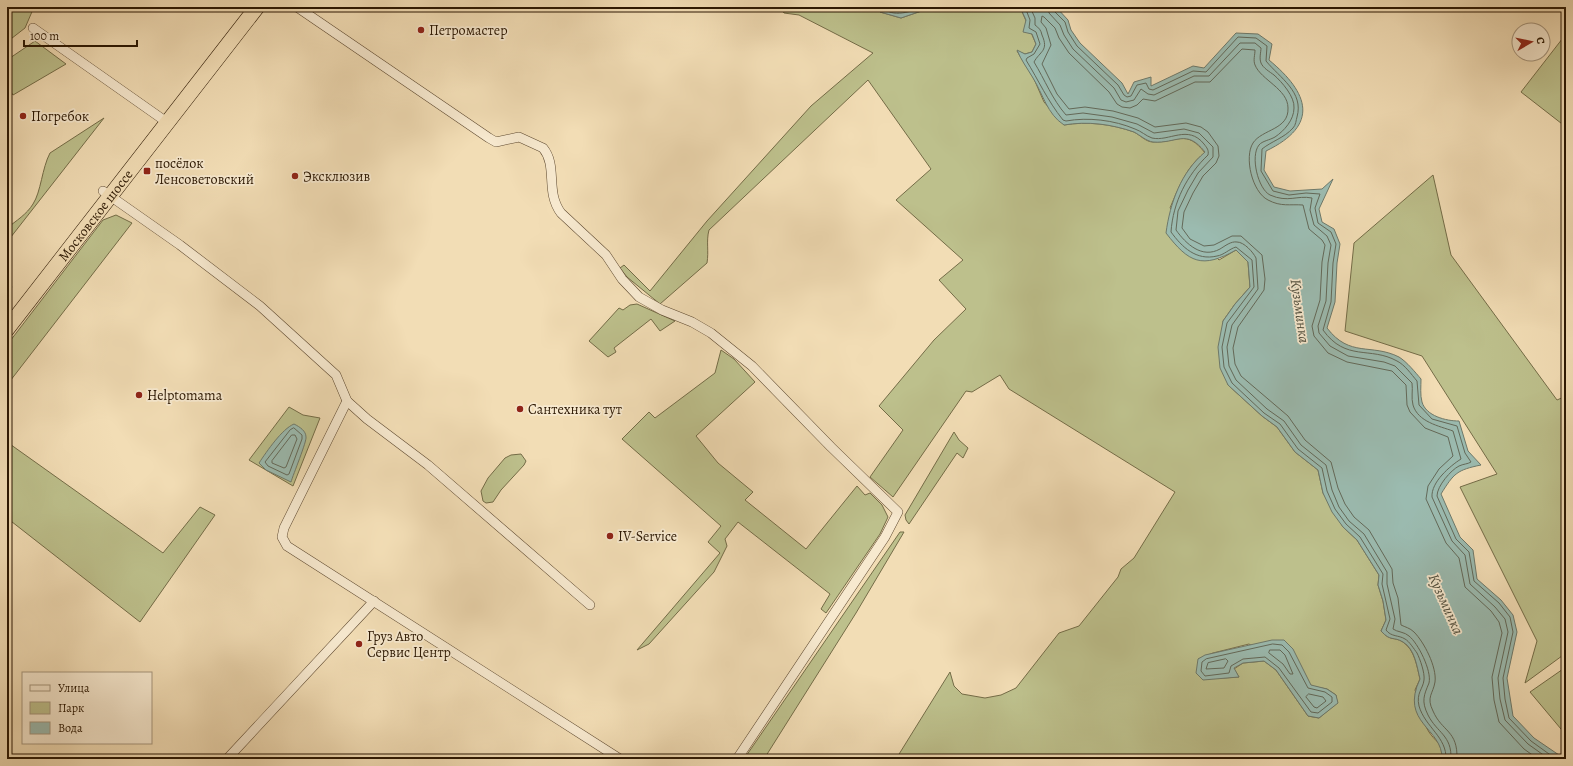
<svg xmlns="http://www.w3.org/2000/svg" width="1573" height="766" font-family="Alegreya,serif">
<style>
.green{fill:#bdc08c;stroke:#746c47;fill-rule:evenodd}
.water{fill:#9bbbb0;stroke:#6e796a}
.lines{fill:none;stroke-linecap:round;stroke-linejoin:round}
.shore{stroke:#636959;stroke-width:1}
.stream{stroke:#6e796a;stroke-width:2.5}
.minor-casing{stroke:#5d482f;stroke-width:10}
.trunk-casing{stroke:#2b1702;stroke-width:16}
.minor{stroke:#f7e9cf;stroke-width:9}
.trunk{stroke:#f2ddb5;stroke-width:15}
.poi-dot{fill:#8f2418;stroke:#f7e9cf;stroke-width:1.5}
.labels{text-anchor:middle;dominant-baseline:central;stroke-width:3.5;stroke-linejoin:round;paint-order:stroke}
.poi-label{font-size:14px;fill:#2b1702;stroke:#f7e9cf;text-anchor:start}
.street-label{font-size:14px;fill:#2b1702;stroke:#f7e9cf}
.water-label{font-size:15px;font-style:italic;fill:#52503f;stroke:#f7e9cf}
</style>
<rect width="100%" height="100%" fill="#f2ddb5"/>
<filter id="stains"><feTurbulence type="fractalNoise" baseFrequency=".005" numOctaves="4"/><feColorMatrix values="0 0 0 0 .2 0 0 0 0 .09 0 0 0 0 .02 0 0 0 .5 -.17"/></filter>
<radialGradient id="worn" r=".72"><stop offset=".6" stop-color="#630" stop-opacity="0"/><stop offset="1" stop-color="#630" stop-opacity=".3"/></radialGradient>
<!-- green -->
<g class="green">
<path d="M7,7h27l-9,21 -18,14z"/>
<path d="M780,7h98l2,5 21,6 32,-11h87l16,37 -4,8 -7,2 -8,-3 17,28 10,23 20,23c23,-4 48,-1 70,7 6,3 12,10 19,10 24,1 33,-14 52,11 -18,12 -27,36 -35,55l49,52 17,-10 12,12 2,25 -15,17 -12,17 5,64 34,31 15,11 18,25 23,18 5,23 20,34 14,13 22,35 -1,10 5,16 3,19 -5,11c10,11 13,5 22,11 12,8 14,25 17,37l-5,11c4,11 7,32 14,42 8,12 14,10 13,27h-546l54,-87 4,14 8,8 23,4 16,-3 15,-7 43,-55 20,-7 39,-49 3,-8 13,-11 41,-66 -166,-103 -9,-14 -28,17 -6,-1 -73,106 -23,-20 33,-47 -24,-24 55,-66 32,-31 -27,-29 24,-20 -67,-60 35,-31 -63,-89 -159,150c-3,11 0,21 -2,33l-47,41 -33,-27 -7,-9 4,-3 26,26 57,-70 104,-115 62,-53 -74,-38 -15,-2zM1249,644l56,32 6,10 16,3 9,6 1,8 -18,15 -11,-2 -32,-46 -12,-9 -21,2 -9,6 5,8 -16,1 -25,-19 15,-6z"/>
<path d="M1566,34v93l-45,-35z"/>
<path d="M35,41l31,23 -53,31 -6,-9v-26z"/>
<path d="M104,118l-97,124v-14c9,-7 20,-14 26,-24 8,-12 9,-36 17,-51z"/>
<path d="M1433,175l18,80 106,145 9,-4v257l-41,30 12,-42 -77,-154 37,-13 -75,-118 -77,-25 9,-88z"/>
<path d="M116,215l16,8 -125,162v-40l96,-125z"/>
<path d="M637,304l38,17 -15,10 -9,-12 -37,29 2,4 -8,5 -19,-16 30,-33 4,2 7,-5z"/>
<path d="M721,350l13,9 21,23 -59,54 22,27 35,29 -8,8 61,49 51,-63 8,9 5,-2 12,12 6,12 -8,17 -54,79 -5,-4 9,-15 -92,-72 -13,17 2,7 -13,26 -65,72 -12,6 83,-97 -12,-11 13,-16 -99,-87 27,-27 6,6 60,-45z"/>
<path d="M289,407l14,8 17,3 -27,68 -44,-26z"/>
<path d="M954,432l5,8 9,8 -5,10 -6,-5 -48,71 -3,-4 -1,-5z"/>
<path d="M7,442l156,111 37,-46 15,8 -75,107 -133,-104z"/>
<path d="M521,454l5,7 -2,4 -23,25 -8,12 -7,1 -3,-2 -2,-10 7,-13 17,-20 6,-3z"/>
<path d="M900,532h4l-48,81 -92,146h-20z"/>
<path d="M1566,667v68l-36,-43z"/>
</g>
<!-- water -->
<g class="water">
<path d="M878,7h55l-32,11 -21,-6z"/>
<path d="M1020,7h36l12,13 3,10 9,13 42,40 6,11 6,-12 17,-5v9l42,-20 11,2 32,-35 22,1 14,10 -3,16c40,33 51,65 -3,91l-2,19 10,17 16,4 32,-2 11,-10 -14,30 3,13 12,7 6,15 -3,19 -2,39 -8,26c23,30 44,15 72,29 8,5 16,15 22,22 0,7 -1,16 1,23 4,14 24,19 37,19l9,30 13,14c-24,5 -27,8 -40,29l19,43 13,13 4,29 24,21 12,15 4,17 -10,46 6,38 21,22 25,17 2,4h-119c1,-31 -43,-36 -22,-80 -3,-12 -5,-30 -17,-37 -10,-6 -12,0 -22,-11l5,-11 -3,-19 -5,-16 1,-10 -22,-35 -14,-13 -11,-15 -9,-19 -5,-23 -23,-18 -18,-25 -15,-11 -34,-31 -8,-17 -2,-21 5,-26 12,-17 15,-17 -2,-25 -12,-12c-34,19 -47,13 -70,-17 4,-30 15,-61 39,-81 -19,-24 -28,-8 -52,-10 -7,-1 -13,-7 -19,-10 -23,-8 -47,-11 -70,-7 -17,-11 -21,-31 -31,-47 -6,-10 -12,-18 -16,-28l8,4 7,-2 4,-8 -4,-10 -9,-2 3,-12z"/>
<path d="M294,424c6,3 12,7 12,13 1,4 -13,38 -15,45l-25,-12 -7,-7c8,-12 23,-34 35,-39z"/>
<path d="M1272,640h12l9,9 18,36 16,4 9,6 2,8 -19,15 -11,-2 -32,-46 -12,-9 -21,2 -9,5 5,9 -36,3 -7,-7 2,-14 7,-4z"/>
</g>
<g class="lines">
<!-- shore -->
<g class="shore">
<path d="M882,7c11,12 29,4 42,0"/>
<path d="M1025,7l5,13 -1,8 7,4 4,12 -6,10 -7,4 -1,2c13,21 21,40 37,60l3,1c22,-4 48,-1 69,8 6,2 11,7 17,9 17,4 36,-14 52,6 3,4 5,6 4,11 -21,20 -35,47 -37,77 11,15 25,29 46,24 7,-1 12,-7 19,-9l16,13 2,27 -27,36 -5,24 2,20 8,16 32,30 16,11 18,25 24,19 5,23 8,18 11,15 14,13 23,37 -1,10 8,35 -4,11c5,7 13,5 19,9 4,2 9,10 12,14 3,6 8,20 7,27 -1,9 -8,13 -5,26 6,21 28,31 27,53"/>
<path d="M1030,7l5,11v7c4,3 6,5 7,10 7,16 -2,16 -8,27 11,18 18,37 32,53l17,-2 29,4 25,7 17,9 30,-4 15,4 14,14v10l-15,16 -10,17 -10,21 -2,19c10,14 26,29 44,19 5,-3 11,-8 17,-7 7,0 16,10 19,16l2,31 -26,36 -5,22 2,19 7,14 31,29 17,12 17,24 25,20 6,25 7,17 10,14 15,13 23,38v12l8,35 -2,10c4,3 12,3 16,7 9,7 23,35 20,47 -5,12 -8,18 -1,32 9,18 24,20 23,44"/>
<path d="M1048,7l1,6 11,12 4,10 9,14 41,39 7,12 5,2 8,-2 7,-11 7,5 6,1 40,-19h15l31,-33h15l6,5c0,4 -2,10 0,15 2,5 9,9 13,12 8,7 21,22 20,33 0,12 -10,23 -19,29 -5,3 -13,4 -16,8 -9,11 -1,44 11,50 18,8 27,0 42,3l-2,12 4,15 13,11 4,9 -3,18 -2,38 -8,25 1,7 11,13 18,10 36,6 11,4 17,17c1,7 -1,15 1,22 5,17 26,21 40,26l8,28c-11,7 -30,23 -29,38l20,44 13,14 5,29 25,23 10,12 3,13 -10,46 2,21 5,21 23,24 21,15"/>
<path d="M1053,7l1,4 11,11 3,10 9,14 41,39 6,10 3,2 4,-1 6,-11 9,-2 3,6 4,1 40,-19 13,1 32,-35 18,1 11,8 -1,15c14,17 38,31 31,56 -1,3 -1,8 -4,11 -9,10 -21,13 -31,21l-1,22 12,20 16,4 17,-2 14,1 -5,14 3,15 13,9 5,12 -3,19 -2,39 -8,28c23,32 47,16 74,31 8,4 14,13 20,20l2,24 13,14 25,7 8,27 6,9c-3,2 -8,2 -12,4 -8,4 -22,20 -22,30l19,43 13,13 5,29 25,22 11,14 3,15 -10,46 2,21 4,19 22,23 25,18"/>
<path d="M294,428l8,7v4l-13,35 -2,1 -19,-9 -3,-4 25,-32z"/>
<path d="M292,435h3l2,4 -11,28 -2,1 -12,-5v-2z"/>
<path d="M1273,644l9,1 7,7 19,36 17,4 7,5v5l-14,11 -7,-1 -32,-44 -14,-11 -22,2 -12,7 -2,7 -24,3 -4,-5 1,-9 4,-3z"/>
<path d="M1270,650h10l5,5 8,19h-3l-7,-10 -14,-11z"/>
<path d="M1226,659l2,2 -4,7 -18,1 2,-6z"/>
<path d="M1309,694l14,3 3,4 -9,7 -3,-1 -8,-10z"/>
<path d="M1457,759c1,-29 -15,-27 -24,-48 -7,-14 0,-17 2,-29 2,-15 -11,-40 -21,-50 -4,-4 -9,-5 -13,-7l-3,-27 -5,-15 -1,-14 -23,-39 -15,-13 -9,-13 -7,-16 -7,-26 -26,-22 -17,-24 -47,-40 -6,-12 -2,-16 5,-21 26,-37 1,-11 -3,-24 -21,-19h-9l-18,9 -10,1 -14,-7 -8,-11 2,-16 9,-19 10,-17 13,-13 3,-7 -1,-10 -10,-14 -7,-5 -15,-4 -31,4 -17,-9 -25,-7 -28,-4 -16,2 -12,-15 -15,-30 9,-19 -5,-17 -5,-6 1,-6 2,1 11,11 4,10 10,15 40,39 8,12 5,3 8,1 7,-3 6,-6 12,2 40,-19h15l32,-33 13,1c0,5 -2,10 0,15 6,15 33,24 33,43 1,22 -26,21 -35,35 -9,14 -1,49 15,57 13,7 22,4 35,5l6,24 13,11 3,5 -3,17 -2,38 -8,26 2,10 14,17 19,9 45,9 14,14 1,20 3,7 15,16 23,9 5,19 -14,13 -11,17 -2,13 20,44 13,15 6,29 26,24 8,11 3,11 -10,44 2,23 5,22 25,27 14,10"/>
</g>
<!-- stream -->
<path class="stream" d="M7,293l4,-6"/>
<!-- minor casing -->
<g class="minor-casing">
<g id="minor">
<path d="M297,7l192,131 7,4 23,-5 24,11c15,18 2,44 18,65l45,42 16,24 17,18 23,13 30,12 19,11 41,33 79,81 67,65 -13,25 -148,222"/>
<path d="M33,28l135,95"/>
<path d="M103,191l77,54 80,61 76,69 11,26 20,18 61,46 162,140"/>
<path d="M347,401l-63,127 -2,9 5,9 333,213"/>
<path d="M227,759l147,-158"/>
</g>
</g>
<!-- trunk casing -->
<g class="trunk-casing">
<g id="trunk">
<path id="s1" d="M7,329l250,-322"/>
</g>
</g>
<!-- minor -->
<use href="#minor" class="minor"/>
<!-- trunk -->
<use href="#trunk" class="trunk"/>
</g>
<!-- markers -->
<g class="poi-dot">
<circle cx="421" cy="30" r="4"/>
<circle cx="23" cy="116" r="4"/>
<rect x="143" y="167" width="8" height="8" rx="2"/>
<circle cx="295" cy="176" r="4"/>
<circle cx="139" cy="395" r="4"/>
<circle cx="520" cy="409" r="4"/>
<circle cx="610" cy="536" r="4"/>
<circle cx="359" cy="644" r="4"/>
</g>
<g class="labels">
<!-- poi labels -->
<g class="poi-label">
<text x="429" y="30">Петромастер</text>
<text x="31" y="116">Погребок</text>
<text x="155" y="163">посёлок<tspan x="155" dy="16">Ленсоветовский</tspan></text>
<text x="303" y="176">Эксклюзив</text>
<text x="147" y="395">Helptomama</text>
<text x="528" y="409">Сантехника тут</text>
<text x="618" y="536">IV-Service</text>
<text x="367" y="636">Груз Авто<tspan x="367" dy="16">Сервис Центр</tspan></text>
</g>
<!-- street labels -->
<g class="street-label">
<text stroke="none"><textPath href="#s1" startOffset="144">Московское шоссе</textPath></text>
</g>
<!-- water labels -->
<g class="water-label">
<text transform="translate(1300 311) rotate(82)">Кузьминка</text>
<text transform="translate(1446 604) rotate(66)">Кузьминка</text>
</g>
</g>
<!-- margin -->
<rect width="1573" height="766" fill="none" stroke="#f2ddb5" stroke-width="24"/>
<rect x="8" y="8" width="1557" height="750" fill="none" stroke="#2b1702" stroke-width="2"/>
<rect x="12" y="12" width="1549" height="742" fill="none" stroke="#2b1702"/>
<!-- legend -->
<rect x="22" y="672" width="130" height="72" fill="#f7e9cf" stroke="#a5957d"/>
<rect x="30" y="685" width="20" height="6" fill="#f7e9cf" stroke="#a5957d"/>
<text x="58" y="692" font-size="12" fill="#2b1702">Улица</text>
<rect x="30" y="702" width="20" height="12" fill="#bdc08c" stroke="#a5957d"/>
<text x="58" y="712" font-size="12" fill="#2b1702">Парк</text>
<rect x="30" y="722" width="20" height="12" fill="#9bbbb0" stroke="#a5957d"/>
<text x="58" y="732" font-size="12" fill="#2b1702">Вода</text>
<!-- north arrow -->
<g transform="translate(1531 42) rotate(81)"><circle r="19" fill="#f7e9cf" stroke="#a5957d"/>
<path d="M0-3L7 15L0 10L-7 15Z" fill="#8f2418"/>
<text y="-6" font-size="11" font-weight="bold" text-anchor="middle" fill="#2b1702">С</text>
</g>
<!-- scale -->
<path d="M24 40v6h113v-6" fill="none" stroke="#2b1702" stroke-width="2"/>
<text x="30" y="40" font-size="12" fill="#2b1702" stroke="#f7e9cf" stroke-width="3" paint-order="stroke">100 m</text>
<rect width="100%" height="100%" filter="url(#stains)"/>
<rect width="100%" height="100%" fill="url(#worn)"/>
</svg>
